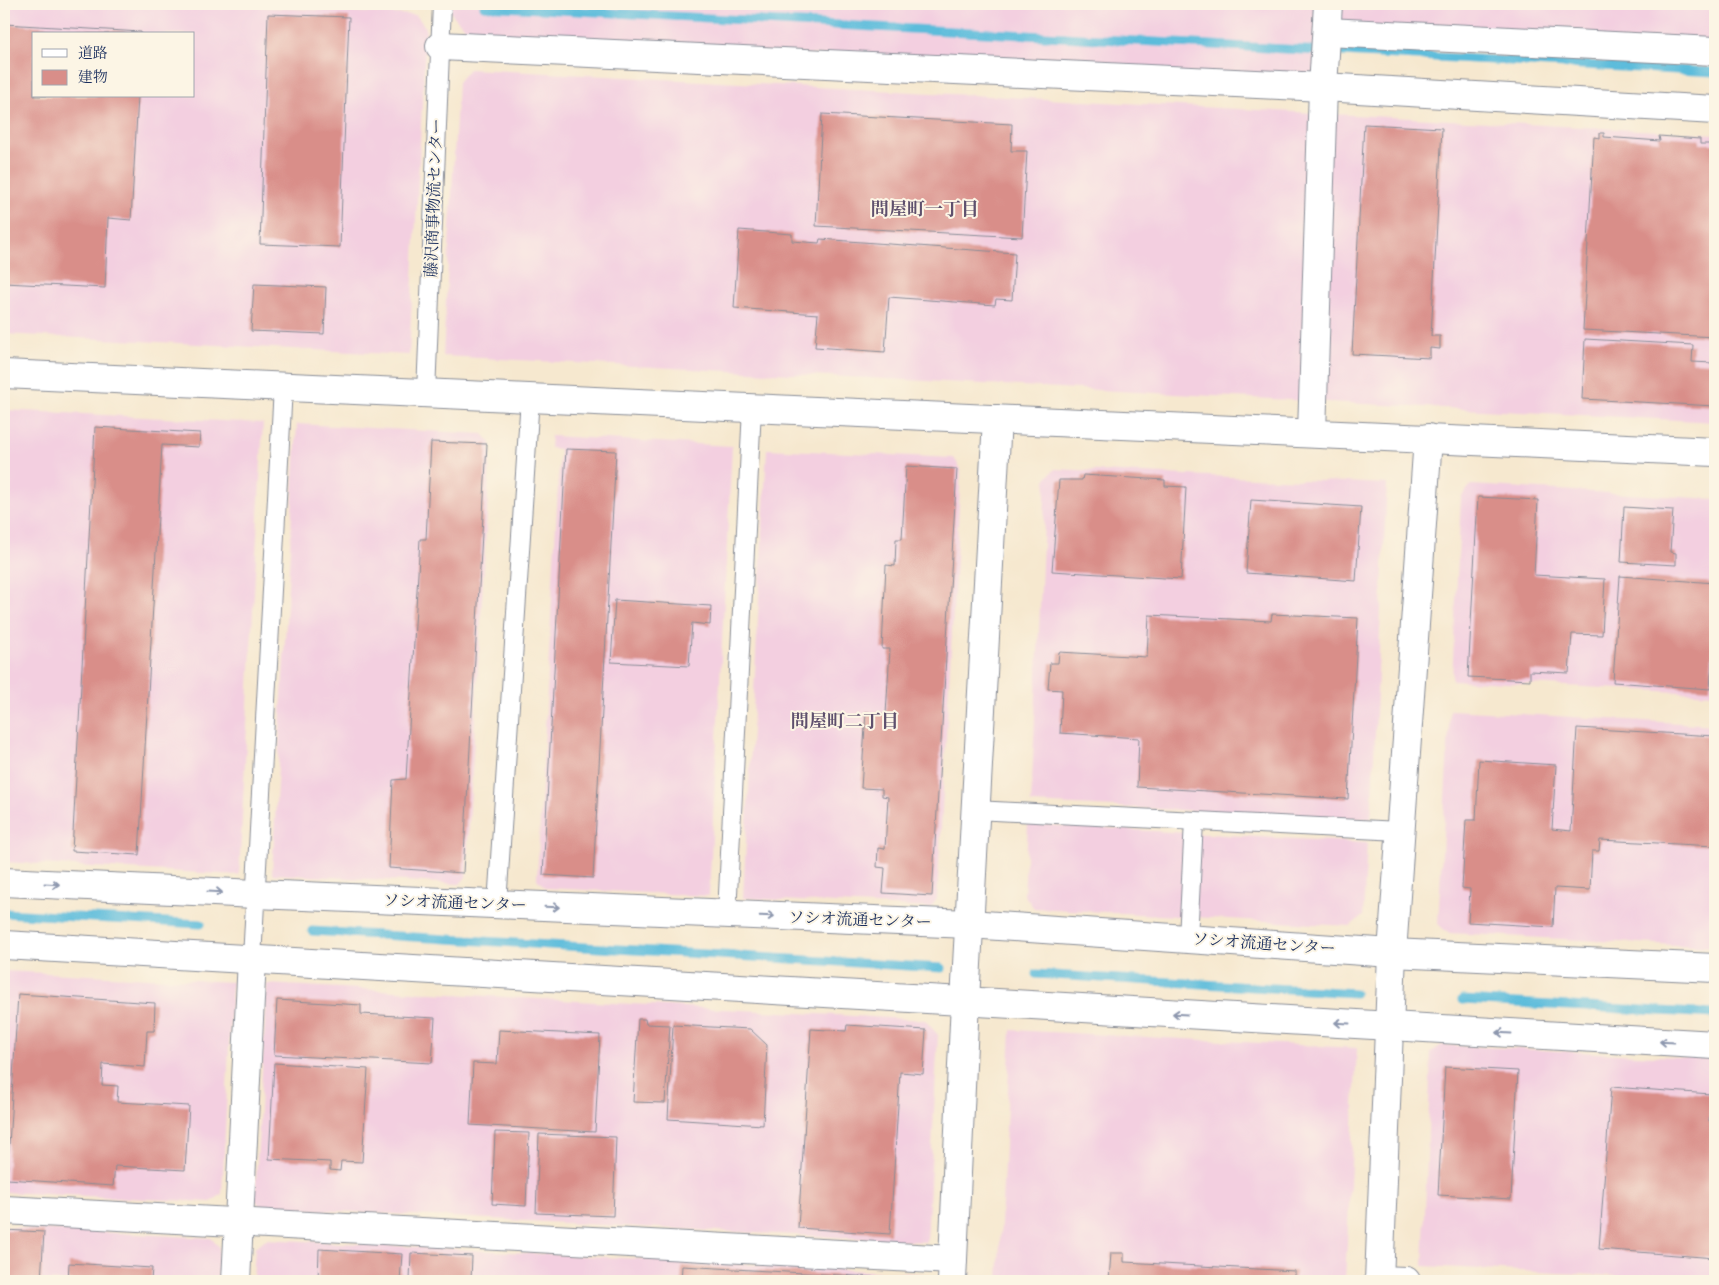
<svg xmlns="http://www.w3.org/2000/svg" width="1719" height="1285" font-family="Cardo,'Noto Serif JP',serif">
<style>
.built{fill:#f3cfe0;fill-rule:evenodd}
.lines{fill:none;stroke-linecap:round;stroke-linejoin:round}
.stream{stroke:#5cbcdb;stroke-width:9}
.building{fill:#d98e89}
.service-casing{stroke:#888c96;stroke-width:20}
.minor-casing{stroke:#888c96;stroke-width:30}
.tertiary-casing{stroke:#888c96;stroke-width:30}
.service{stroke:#fff;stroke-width:18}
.minor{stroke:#fff;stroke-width:28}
.tertiary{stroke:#fff;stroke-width:28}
.oneway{stroke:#8d97ae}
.labels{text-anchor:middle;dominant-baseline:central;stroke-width:4;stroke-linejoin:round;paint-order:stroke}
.street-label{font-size:16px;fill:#1b2f5e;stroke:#fcf5e5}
.neighbourhood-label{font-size:18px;font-weight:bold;fill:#5e506d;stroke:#fcf5e5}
</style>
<rect width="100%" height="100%" fill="#fcf5e5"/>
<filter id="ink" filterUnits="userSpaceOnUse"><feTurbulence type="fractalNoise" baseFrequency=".02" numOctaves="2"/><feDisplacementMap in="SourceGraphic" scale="10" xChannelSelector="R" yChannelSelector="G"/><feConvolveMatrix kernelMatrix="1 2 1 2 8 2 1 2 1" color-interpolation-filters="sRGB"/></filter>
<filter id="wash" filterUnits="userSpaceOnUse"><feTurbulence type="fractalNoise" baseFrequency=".0096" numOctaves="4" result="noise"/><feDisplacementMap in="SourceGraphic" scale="20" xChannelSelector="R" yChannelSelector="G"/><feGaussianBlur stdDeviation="1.12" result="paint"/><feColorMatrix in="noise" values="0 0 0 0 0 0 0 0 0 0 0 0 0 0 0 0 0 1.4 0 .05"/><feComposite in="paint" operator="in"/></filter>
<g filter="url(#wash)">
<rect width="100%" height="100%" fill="#f6e8cf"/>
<!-- built -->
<g class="built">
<path d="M4,4h199l213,11 10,13 -17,327 -405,-21zM34,34h160v62h-160z"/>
<path d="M451,4h1264v41l-391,-20 -4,55 -847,-43 -22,-24z"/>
<path d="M469,69l1246,65v288l-1272,-66 15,-274z"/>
<path d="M4,410l259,13 -24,452 -235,-13z"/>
<path d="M297,424l186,10 8,9 -25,434 -6,7 -188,-10z"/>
<path d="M551,436l181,10 -23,450 -163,-8 -9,-9 23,-430 -10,-1z"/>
<path d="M767,449l187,9 7,11 -24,430 -7,9 -187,-10z"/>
<path d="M1055,469l332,15 -16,335 -340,-16 15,-325z"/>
<path d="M1471,485l244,14v195l-263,-14 9,-183z"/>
<path d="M1450,710l265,15v222l-267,-14 -10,-9z"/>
<path d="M1028,824l339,19 -4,73 -13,10 -316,-18 -10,-13z"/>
<path d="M4,971l228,11 -10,212 -11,8 -207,-10z"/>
<path d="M267,984l658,36 13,15 -11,207 -666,-35 -6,-8z"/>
<path d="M1011,1030l346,18 -12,233h-347z"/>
<path d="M1442,1045l273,14v222l-292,-15 8,-214z"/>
<path d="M4,1227l207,11 8,9 -1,34h-214z"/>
<path d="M266,1239l657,35v7h-670l2,-34z"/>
</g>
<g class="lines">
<!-- stream -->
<g class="stream">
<path d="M484,6l1231,66"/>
<path d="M4,913l197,11"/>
<path d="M312,931l630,37"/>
<path d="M1036,974l319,19"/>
<path d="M1462,1000l253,14"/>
</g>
</g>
<g id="blocks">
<!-- building -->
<g class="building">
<path d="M268,14l81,3 -9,230 -80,-3z"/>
<path d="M4,24l137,8v2h-107v62h104l-7,124 -23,-2 -3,70 -101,-5z"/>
<path d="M822,114l190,10 -1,27h16l-5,86 -206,-11z"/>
<path d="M1364,124l78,4 -11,208h9v13l-10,-1v10l-78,-4z"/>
<path d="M1600,133h4v4l56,4 -1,-5 41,3v5h15v193l-132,-7 11,-193 6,1z"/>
<path d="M739,230l53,4v7l27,2 1,-4 195,14 -3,47 -16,-1 -1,6 -106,-8 -4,55 -70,-5 3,-33 -84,-6z"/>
<path d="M254,284l72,3 -2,47 -73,-3z"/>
<path d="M1585,339l108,6 -1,17 21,1 1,-15h1v58l-133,-7z"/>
<path d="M95,427l105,6 -1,14 -37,-2 -23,410 -67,-4z"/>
<path d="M431,442l56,2 -24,429 -74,-5 4,-88 13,-1 14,-240h6z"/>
<path d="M566,449l50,2 -23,427 -50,-3z"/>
<path d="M906,466l51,3 -25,427 -49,-3 2,-25 -8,-1 1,-19 7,1 3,-52 -6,-1v-7l-21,-1 5,-76 20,2 4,-65h-8l4,-84 9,1 1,-27h6z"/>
<path d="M1083,475l82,5v6l21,1 -5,92 -129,-8 7,-91h23z"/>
<path d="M1478,497l60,3 -4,75 71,4 -3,56 -30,-1 -3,39 -39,-2v9l-62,-3z"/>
<path d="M1251,500l110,7 -5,74 -110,-8z"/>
<path d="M1624,507l49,3 -3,42 6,1v12l-55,-3z"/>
<path d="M1620,576l95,7v36l-5,70 -97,-7z"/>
<path d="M615,600l96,6 -1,19 -18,-2 -3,43 -78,-4z"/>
<path d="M1272,614l86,4 -10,181 -211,-12 2,-49 -79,-5 2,-43 -14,-1 2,-26h8l1,-11 88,5 2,-42 122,6z"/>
<path d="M1577,728l138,8v110l-115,-6 -1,11h-7l-2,39 -35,-2 -2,39 -85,-5 2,-33 -8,-1 4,-68h10l3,-60 77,5 -4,64 19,2z"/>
<path d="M18,994l137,9 -1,28h-7l-2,36 -42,-3 -1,21 16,1 -1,16 72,4 -4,64 -70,-4 -2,20 -106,-7z"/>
<path d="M277,1000l84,5v9l74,4 -3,45 -158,-8z"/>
<path d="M638,1019h7l1,5 24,1 -5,78 -32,-1z"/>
<path d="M673,1025l77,4 17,16 -4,80 -95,-6z"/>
<path d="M847,1025l79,5 -3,44 -23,-2 -10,162 -92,-6 13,-199 35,2z"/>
<path d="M499,1030l101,5 -5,97 -125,-7 3,-62 24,1z"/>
<path d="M274,1063l94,6 -6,93 -21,-1 -1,10 -10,-1v-8l-61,-3z"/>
<path d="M1445,1067l73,4 -7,128 -73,-4z"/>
<path d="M1611,1087l100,7 -2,27 6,1v136l-116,-9z"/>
<path d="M495,1132l34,1 -3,73 -34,-2z"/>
<path d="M539,1134l77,3 -3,79 -77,-3z"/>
<path d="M4,1230l40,2 -3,49h-37z"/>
<path d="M319,1249l83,5 -2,27h-82z"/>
<path d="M411,1253l61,3 -1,25h-61z"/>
<path d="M1111,1253h13v9l171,9v10h-201v-2l15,1z"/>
<path d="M69,1263l83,5 -1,13h-83z"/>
<path d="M682,1266l191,11v4h-192z"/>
</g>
</g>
</g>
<g filter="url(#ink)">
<use href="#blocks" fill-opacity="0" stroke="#888c96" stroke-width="1"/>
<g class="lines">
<!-- service casing -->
<g class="service-casing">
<g id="service">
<path d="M426,393l16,-389"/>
<path d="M975,810l425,21"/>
<path d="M497,905l33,-508"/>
<path d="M727,914l25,-506"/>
<path d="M1188,939l6,-118"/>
<path d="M252,959l31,-572"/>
</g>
</g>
<!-- minor casing -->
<g class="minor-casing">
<g id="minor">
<path d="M1327,32l388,19"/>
<path d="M440,46l883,41 392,23"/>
<path d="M1312,433l11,-346 5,-83"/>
<path d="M4,1210l949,50"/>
<path d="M1379,1280l27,1"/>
<path d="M236,1281l16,-322"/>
<path d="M952,1281l13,-280 32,-582"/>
<path d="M1379,1281l13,-328 36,-515"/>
</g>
</g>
<!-- tertiary casing -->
<g class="tertiary-casing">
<g id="tertiary">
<path d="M4,374l1711,78"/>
<path d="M4,882l252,12 713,30 423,29 323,15"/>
<path d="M4,945l1711,100"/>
</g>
</g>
<!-- service -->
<use href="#service" class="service"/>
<!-- minor -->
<use href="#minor" class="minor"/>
<!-- tertiary -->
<use href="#tertiary" class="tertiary"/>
</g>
<!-- one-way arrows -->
<defs><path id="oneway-shaft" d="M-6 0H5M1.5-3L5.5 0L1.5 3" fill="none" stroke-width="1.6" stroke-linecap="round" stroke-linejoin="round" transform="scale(1.25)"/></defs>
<g class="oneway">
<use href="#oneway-shaft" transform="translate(52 884) rotate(3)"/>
<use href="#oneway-shaft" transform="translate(215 892) rotate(3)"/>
<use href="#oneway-shaft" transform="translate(552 907) rotate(2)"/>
<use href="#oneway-shaft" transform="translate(767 916) rotate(2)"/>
<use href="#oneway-shaft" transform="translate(1180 1014) rotate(-177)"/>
<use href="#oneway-shaft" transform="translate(1342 1023) rotate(-177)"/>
<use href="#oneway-shaft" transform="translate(1504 1033) rotate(-177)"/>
<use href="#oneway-shaft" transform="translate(1667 1042) rotate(-177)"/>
</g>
</g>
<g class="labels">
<!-- street labels -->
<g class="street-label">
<text transform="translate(434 198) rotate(-88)">藤沢商事物流センター</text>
<text transform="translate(455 903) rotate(2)">ソシオ流通センター</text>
<text transform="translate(860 920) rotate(2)">ソシオ流通センター</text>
<text transform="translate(1264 944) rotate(4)">ソシオ流通センター</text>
</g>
<!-- neighbourhood labels -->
<g class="neighbourhood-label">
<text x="925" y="209">問屋町一丁目</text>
<text x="845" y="721">問屋町二丁目</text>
</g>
</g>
<!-- margin -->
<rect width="1719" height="1285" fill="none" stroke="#fcf5e5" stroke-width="20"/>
<!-- legend -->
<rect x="32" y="32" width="162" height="65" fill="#fcf5e5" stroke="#a2a6af"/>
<rect x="42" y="49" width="25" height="8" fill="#ffffff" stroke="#a2a6af"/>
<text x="78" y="58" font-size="15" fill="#1b2f5e">道路</text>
<rect x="42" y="70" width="25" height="15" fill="#d98e89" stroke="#a2a6af"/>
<text x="78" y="82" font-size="15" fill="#1b2f5e">建物</text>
</svg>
